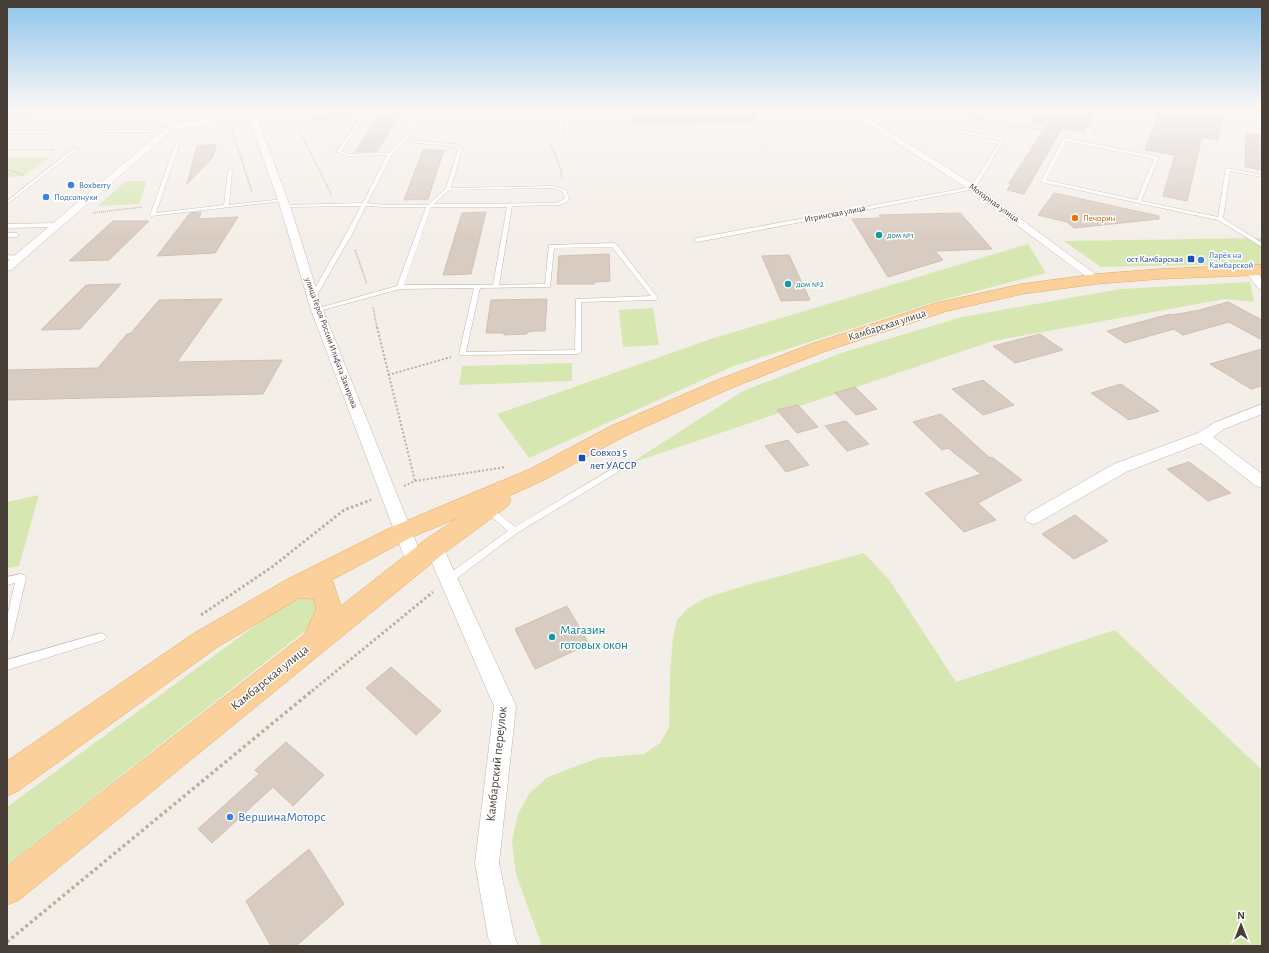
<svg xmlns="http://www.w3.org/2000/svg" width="1269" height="953" font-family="'Alegreya Sans',sans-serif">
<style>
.green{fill:#d7e7b2}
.building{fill:#d8cbc1;stroke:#d0bfb1}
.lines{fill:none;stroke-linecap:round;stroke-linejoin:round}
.lane-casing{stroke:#bfb5ab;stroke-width:1}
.street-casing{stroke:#bfb5ab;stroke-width:1}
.primary-casing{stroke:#e1aa69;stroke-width:1}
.path-far3{stroke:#c0ae9d;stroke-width:1.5;stroke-dasharray:1 1;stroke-linecap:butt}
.path-far2{stroke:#c0ae9d;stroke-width:2;stroke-dasharray:2 2;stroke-linecap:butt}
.path-far1{stroke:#c0ae9d;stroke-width:3;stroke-dasharray:2.5 2.5;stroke-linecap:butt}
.path{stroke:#c0ae9d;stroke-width:3.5;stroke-dasharray:3 3;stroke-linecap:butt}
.lane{fill:#fff;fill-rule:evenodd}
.street{fill:#fff;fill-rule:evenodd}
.primary{fill:#fbd09a;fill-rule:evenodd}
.shop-dot{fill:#3f7fe0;stroke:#fff;stroke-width:1.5}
.food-dot{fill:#e8710a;stroke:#fff;stroke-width:1.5}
.culture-dot{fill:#0f9aa8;stroke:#fff;stroke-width:1.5}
.transit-dot{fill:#1a4fb4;stroke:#fff;stroke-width:1.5}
.labels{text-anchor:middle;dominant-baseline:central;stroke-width:3;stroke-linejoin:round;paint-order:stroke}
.far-shop-label{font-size:9px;fill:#366cbe;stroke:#fff;text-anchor:start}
.far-street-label{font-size:9px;fill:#473e37;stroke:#fff}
.far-food-label{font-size:9px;fill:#c56008;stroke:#fff;text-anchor:start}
.far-culture-label{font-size:9px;fill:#0d838f;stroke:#fff;text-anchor:start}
.far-transit-label{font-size:9px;fill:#164399;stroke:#fff;text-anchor:end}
.street-label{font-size:11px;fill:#473e37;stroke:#fff}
.transit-label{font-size:11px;fill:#164399;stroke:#fff;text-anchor:start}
.near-culture-label{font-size:13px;fill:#0d838f;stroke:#fff;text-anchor:start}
.near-street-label{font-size:13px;fill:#473e37;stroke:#fff}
.near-shop-label{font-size:13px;fill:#366cbe;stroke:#fff;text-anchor:start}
</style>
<rect width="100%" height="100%" fill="#f4eee8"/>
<!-- green -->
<g class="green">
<path d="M350,114l-5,7 -37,1 6,-7z"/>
<path d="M50,157l-27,19 -16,1v-19z"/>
<path d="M126,181h21l-8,23 -41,2z"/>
<path d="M1262,238v26l-161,3 -37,-26z"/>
<path d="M1028,244l18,29 -111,29 -201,64 -205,92 -32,-44 214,-75z"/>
<path d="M1250,282l4,20 -29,-3 -232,42 -362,122 112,-72 98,-38 121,-36 158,-28z"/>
<path d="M653,308l6,37 -36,2 -4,-37z"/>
<path d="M572,363v18l-113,4 3,-19z"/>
<path d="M39,495l-20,71 -12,2v-66z"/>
<path d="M864,553l26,28 66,101 159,-52 147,140v176h-720l-26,-72 -4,-33 6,-27 11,-20 17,-16 30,-12 23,-8 45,-4 16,-11 9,-15 1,-55 3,-35 4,-18 10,-11 18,-11 42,-13z"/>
<path d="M304,598l11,1 4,9 -11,21 -301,236v-58l268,-196 21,-11z"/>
</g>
<!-- building -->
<g class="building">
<path d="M7,108h37l-16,9 -21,1z"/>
<path d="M633,108h120v14l-119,2z"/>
<path d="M1034,108h28l-3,4 -25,-3z"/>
<path d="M1069,108h28l-13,24 -22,-4 -38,66 -17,-4 4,-6 -2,-1 37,-57 -13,-3 1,-10 27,4z"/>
<path d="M1160,108l62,8 -4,24 -16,-3 -15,64 -24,-5 12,-41 -30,-5z"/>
<path d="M382,111h19l-24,41h-22z"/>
<path d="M1246,133l16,2v35l-17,-3z"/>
<path d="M216,144l-3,13 -26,27 10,-38z"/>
<path d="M423,150h21l-16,49 -24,1z"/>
<path d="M1054,193l105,23v3l-85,9 -7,-6 -29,-7z"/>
<path d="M201,212l-2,7 39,-2 -23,36 -58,3 33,-43z"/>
<path d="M486,212l-15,62 -28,1 19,-62z"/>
<path d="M960,213l32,36 -57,2 8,9 -55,17 -36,-58 29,-1 -2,-3z"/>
<path d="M113,221h36l-40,39 -40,1z"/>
<path d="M609,254l1,27 -16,1v2h-37l2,-28z"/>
<path d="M789,255l21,45 -29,1 -19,-45z"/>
<path d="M121,284l-41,45 -39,1 45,-45z"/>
<path d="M222,299l-45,63 105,-2 -19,34 -256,6v-30l91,-2 29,-34 4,-1 28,-33z"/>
<path d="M547,299l-2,32h-10l-8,1v2l-23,1v-2h-18l5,-33z"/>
<path d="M1228,302l34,18v20l-33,-18 -46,13 -9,-6 -49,14 -18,-12 63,-17 2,1 28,-5z"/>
<path d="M1040,334l23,16 -48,13 -22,-17z"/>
<path d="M1262,349v37l-11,3 -41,-25z"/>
<path d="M983,380l31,25 -31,10 -31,-26z"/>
<path d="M1121,384l38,27 -30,9 -38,-27z"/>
<path d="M855,387l22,22 -21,6 -21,-22z"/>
<path d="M798,405l20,22 -21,6 -20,-23z"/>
<path d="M941,414l49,44 2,-1 30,23 -44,23 18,17 -32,12 -39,-39 56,-19 -33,-26 -6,2 -29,-28z"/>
<path d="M846,421l23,23 -22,7 -22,-25z"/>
<path d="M788,440l21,25 -23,7 -21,-26z"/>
<path d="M1189,462l42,31 -23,8 -41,-32z"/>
<path d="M1075,515l33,26 -34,18 -32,-25z"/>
<path d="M567,606l22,38 -54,25 -20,-40z"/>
<path d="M391,667l50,44 -25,24 -50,-47z"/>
<path d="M286,742l38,33 -31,31 -20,-19 -61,56 -14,-14 61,-55 -4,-4z"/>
<path d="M309,849l35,55 -48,42h-25l-25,-45z"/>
</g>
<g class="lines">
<!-- lane casing -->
<g class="lane-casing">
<g id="lane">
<path d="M126,108h4l-13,10 54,-1 8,-9h4l-8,9c9,0 17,4 23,10l-19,18 -23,68 68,-8 4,-34 2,-1 2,1 -3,34 54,-6 2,1 -2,1 -132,15 -1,-1 25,-70 19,-18 -3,-3 -12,-5 -172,2v-2l105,-1z"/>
<path d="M282,108h4l1,5 34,-1 27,-4h7l-34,6 -69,2 -2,-1 2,-1 31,-1z"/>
<path d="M367,108h4l-30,43 7,3 41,-1 13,-13 15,-25 2,-1 141,-3v-3h4v3h16l-1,2h-15l-2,22 -14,1 -17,-22 -111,2 -13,24 47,4 8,5 -11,39 102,-2 13,4 3,8 -2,4 -7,3 -48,1 -13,79 46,-1 4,-39 65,-2 2,1 42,54 -3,2 -74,2v50l-3,2 -118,1 -1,-1 15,-66 -74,1 -81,22h-4v-2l82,-23 29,-79h-40l-20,-1 -14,28 -36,63 -1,1h-4l-1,-1 36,-63 15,-28 -76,1 -2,-1 2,-1 78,-2 24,-48 -39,1 -12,-4zM535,114h25l-1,19 -10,1zM405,142l48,4 5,4 -12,38 -18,17h-42l-19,-2 25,-48zM553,188l9,3 3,7 -8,5 -123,1 15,-14zM431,207h76l-14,78h-89zM612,247l39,49 -75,3 -1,51 -109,2 14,-64 70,-1 4,-39z"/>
<path d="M910,108h4l32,20 59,10 -30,51 -278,53 -3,-2 3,-2 274,-51 30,-47 -57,-10z"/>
<path d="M1011,108h7l37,6h5l4,-6h4l-7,8z"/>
<path d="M172,126l1,2 -24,4 -142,1v-2l142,-1z"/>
<path d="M1065,138l94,19 -18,44 77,16 8,-49 36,7v2l-32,-6 -7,47 39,25v4l-44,-27 -177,-38v-1l22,-42zM1066,141l88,18 -17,41 -91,-20z"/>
<path d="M74,148l4,1 -71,55v-3z"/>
<path d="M7,224l50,-1 3,2 -3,2 -50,1z"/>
<path d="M7,233h9l3,2 -3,2h-9z"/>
<path d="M7,255l13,1 3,2 -3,2 -13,-1z"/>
<path d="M615,467l3,1 1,2 -1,2 -101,61 -65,49 -3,1 -3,-1 -2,-3 2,-3 62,-45 -23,-20 -1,-2 1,-2h6l24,20z"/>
<path d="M21,574l3,1 2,3 -14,60 -2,3 -3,1v-25l8,-34 -8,2v-8z"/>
<path d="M101,633l3,1 2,3 -2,3 -97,30v-10z"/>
</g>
</g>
<!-- street casing -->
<g class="street-casing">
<g id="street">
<path d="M245,108h8l3,7 34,91 33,104 101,252 -3,5 -6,2 -6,-2 -3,-5 -95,-252 -31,-104 -31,-88 -75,11 -163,141 -4,1v-9l162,-137 78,-12z"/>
<path d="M843,108h9l124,78 126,93 -2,2h-8l-122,-91z"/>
<path d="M1251,108h11v3l-10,-1z"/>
<path d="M1250,267c11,2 12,13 12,23l-4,-2 -14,-18 2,-2z"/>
<path d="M1262,404v10l-38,15 -11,8 49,37v14l-6,-2 -55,-43 -75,29 -87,50 -6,2 -6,-2 -2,-4 2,-4 87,-50 84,-31 16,-10z"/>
<path d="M434,540l6,2 3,5 73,159 -17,157 15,72 4,11h-26l-4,-9 -13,-74 19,-157 -69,-159 3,-5z"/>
</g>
</g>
<!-- primary casing -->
<g class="primary-casing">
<path id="primary" d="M1262,265v10l-103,4 -63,5 -74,10 -75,17 -124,41 -94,37 -104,47 -79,43 -37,17 2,4 -3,6 -65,48 -424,346 -12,5v-39l298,-232 11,-25 -2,-10 -15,-1 -83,50 -198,143 -11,5v-35l189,-129 90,-52 108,-54 136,-57 81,-43 104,-45 96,-37 125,-41 86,-19 74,-10 63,-5zM458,518l-33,22 -84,66 -8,-24 -3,-1 80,-43z"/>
</g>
<!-- path-far3 -->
<g class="path-far3">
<path d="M939,111l73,14"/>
<path d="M297,125l34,69"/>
<path d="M232,130l20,62"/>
<path d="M1009,130l3,-5 44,7"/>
<path d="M1094,133l14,-25"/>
<path d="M551,145l10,25 1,9"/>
<path d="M7,150h48"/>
<path d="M7,169l16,6"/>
<path d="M93,213l49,-6"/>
<path d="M355,250l12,34"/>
<path d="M373,307l4,21"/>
</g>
<!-- path-far2 -->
<g class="path-far2">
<path d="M377,327l38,154"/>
<path d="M388,375l63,-18"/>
<path d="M404,486l11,-5 91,-14"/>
</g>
<!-- path-far1 -->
<g class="path-far1">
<path d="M201,615l71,-48 72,-57 27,-10"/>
<path d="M312,691l121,-99"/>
</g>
<!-- path -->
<path class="path" d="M7,942l306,-252"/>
<!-- lane -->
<use href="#lane" class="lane"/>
<!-- street -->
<use href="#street" class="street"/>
<!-- primary -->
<use href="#primary" class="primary"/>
</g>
<!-- sky -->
<linearGradient id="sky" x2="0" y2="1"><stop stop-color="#8dc4eb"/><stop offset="0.45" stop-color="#faf7f5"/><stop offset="1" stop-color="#faf7f5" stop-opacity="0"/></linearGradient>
<rect width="1269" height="241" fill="url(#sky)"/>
<!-- markers -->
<g class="shop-dot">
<circle cx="71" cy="185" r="4"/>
<circle cx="46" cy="197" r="4"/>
<circle cx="1201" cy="260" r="4"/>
<circle cx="230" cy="817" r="4"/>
</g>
<circle class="food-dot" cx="1075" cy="218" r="4"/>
<g class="culture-dot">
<circle cx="879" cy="235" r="4"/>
<circle cx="788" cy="284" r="4"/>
<circle cx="552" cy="637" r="4"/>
</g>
<g class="transit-dot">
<rect x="1187" y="255" width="8" height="8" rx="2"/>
<rect x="578" y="454" width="8" height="8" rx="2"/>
</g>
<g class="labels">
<!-- far-shop labels -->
<g class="far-shop-label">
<text x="79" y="185">Boxberry</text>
<text x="54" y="197">Подсолнухи</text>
<text x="1209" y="255">Ларёк на<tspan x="1209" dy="10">Камбарской</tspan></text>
</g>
<!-- far-street labels -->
<g class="far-street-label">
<text transform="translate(994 203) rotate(36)">Моторная улица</text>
<text transform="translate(835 214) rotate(-11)">Игринская улица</text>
<text transform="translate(331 343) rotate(70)">улица Героя России Ильфата Закирова</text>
</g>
<!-- far-food labels -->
<g class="far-food-label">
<text x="1083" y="218">Печорин</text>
</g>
<!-- far-culture labels -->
<g class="far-culture-label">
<text x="887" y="235">дом №1</text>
<text x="796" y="284">дом №2</text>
</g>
<!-- far-transit labels -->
<g class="far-transit-label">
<text x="1183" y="259">ост Камбарская</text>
</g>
<!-- street labels -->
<g class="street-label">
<text transform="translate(887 325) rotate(-18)">Камбарская улица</text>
</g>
<!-- transit labels -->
<g class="transit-label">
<text x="590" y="452">Совхоз 5<tspan x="590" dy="13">лет УАССР</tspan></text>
</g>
<!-- near-culture labels -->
<g class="near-culture-label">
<text x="560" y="630">Магазин<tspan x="560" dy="15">готовых окон</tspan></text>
</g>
<!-- near-street labels -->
<g class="near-street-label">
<text transform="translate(270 678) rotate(-39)">Камбарская улица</text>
<text transform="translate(497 764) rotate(-84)">Камбарский переулок</text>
</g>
<!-- near-shop labels -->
<g class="near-shop-label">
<text x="238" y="817">ВершинаМоторс</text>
</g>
</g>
<!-- border -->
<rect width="1269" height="953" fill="none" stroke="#473e37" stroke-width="16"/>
<!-- north arrow -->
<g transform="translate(1241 925)" stroke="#ffffff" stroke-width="3" paint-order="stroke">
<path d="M0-3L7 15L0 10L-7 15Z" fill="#473e37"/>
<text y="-6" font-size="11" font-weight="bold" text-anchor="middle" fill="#473e37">N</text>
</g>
</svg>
